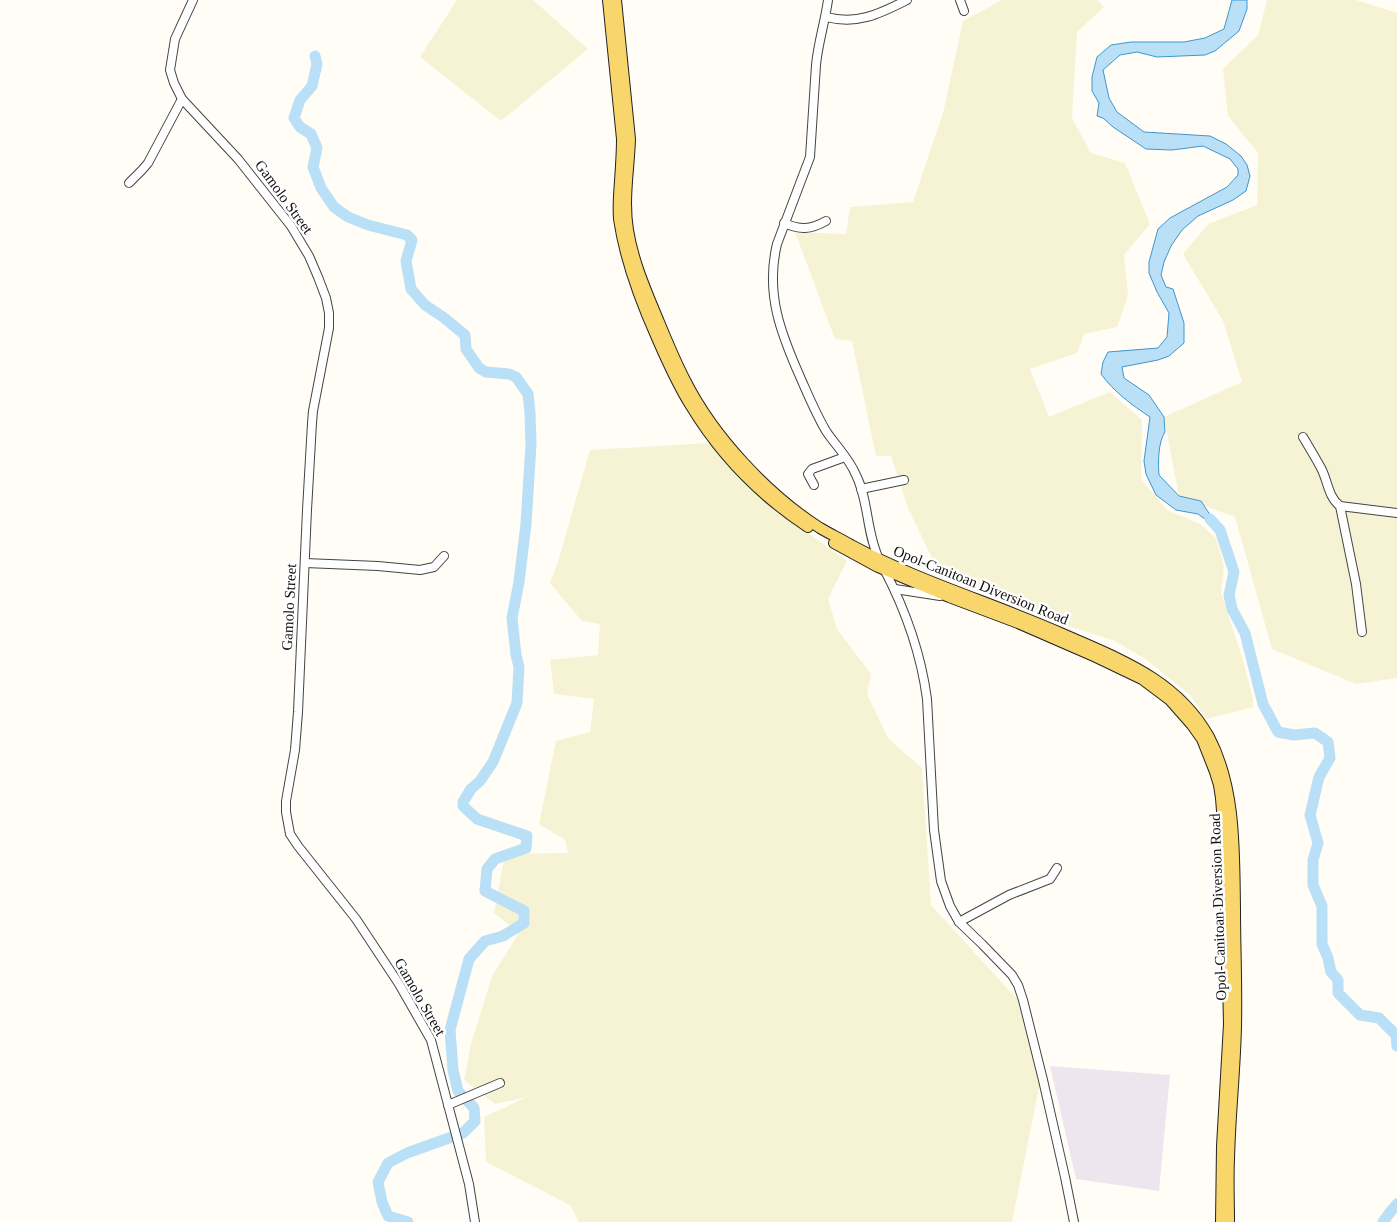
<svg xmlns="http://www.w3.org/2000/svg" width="1397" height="1222" font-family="'Times New Roman',serif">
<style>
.industrial{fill:#eee6ef}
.farmland{fill:#f6f3d4}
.water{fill:#b9e0f7;stroke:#3f96cf}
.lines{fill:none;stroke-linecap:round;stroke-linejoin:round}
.river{stroke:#b9e0f7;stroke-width:11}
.minor-casing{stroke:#444;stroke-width:10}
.major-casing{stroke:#222;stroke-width:12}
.minor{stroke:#fff;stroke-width:8}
.major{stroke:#f9d66b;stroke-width:10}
.labels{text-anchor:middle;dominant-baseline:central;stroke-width:5;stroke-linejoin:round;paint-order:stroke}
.street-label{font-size:15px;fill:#111;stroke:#fff}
</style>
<rect width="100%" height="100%" fill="#fffdf5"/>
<!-- industrial -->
<path class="industrial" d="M1050,1066l120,9 -11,116 -83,-12z"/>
<!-- farmland -->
<g class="farmland">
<path d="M457,0h76l55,49 -87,72 -81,-64z"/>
<path d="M1002,0h96l6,7 -27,25 -5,86 19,35 34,10 25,61 -26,31 4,40 -11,32 -33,7 -7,19 -47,16 19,48 61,-25 32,28 -1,59 26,31 33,14 16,14 8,28 -3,27 21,64 11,41v9l-47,12 -16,-24 -43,-35 -32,-19 -75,-24 -101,-44 -31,-65 -17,-52h-15l-24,-115 -17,-2 -40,-107 51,2 4,-27 63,-5 30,-89 20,-92z"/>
<path d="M1267,0h89l41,13v665l-41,6 -84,-35 -37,-132 -56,-21 -15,-79 78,-35 -19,-61 -40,-67 25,-30 49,-19 1,-52 -30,-37 -5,-47 35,-34z"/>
<path d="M710,443l27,31 30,30 80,57 -19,38 9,30 34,45 -4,20 21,44 34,30 9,137 87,95 22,83 -28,139h-433l-9,-17 -84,-43 -2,-45 43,-20 -32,7 -31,-24 7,-36 21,-68 27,-43 -25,-20 11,-59 63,-1 -3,-13 -26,-16 17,-83 34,-9 4,-33 -40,-5 -4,-34 48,-5 2,-31 -18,-3 -32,-38 8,-21 32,-112z"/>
</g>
<!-- water -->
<path class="water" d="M1232,0h15v9l-8,22 -24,20 -10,4 -48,2 -20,-5 -17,3 -17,15 6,28 8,14 27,20 66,4 16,8 15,12 6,9 3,11 -4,15 -13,9 -35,16 -16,14 -11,16 -7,16 -3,13 5,12 7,2 11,34v20l-15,13 -11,4 -36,7 2,11 25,17 15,22 1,15c-7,10 -7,31 -6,43l20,21 22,5 19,29 -22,-16 -22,-4 -20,-15 -10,-21 -2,-13 6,-44c-18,-12 -36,-25 -49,-43l2,-12 5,-10 50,-4 9,-11 2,-24 -12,-21 -8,-19v-11l9,-33 12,-11 57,-31 11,-12v-6l-8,-10 -27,-13 -31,4 -26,-1 -33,-22 -10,-9 -6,-2 2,-13 -7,-12v-14l5,-20 14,-12 20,-3h53l21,-4 19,-9z"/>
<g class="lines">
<!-- river -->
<g class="river">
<path d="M315,56l2,8 -5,22 -12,14 -6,18 6,9 11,7 6,14 -4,19 8,21 13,19 14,10 20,8 39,10 5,5 -6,21 5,28 14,16 18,12 22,18 1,14 13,19 7,4 23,2 7,3 12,17 2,19 1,31 -5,80 -7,58 -7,36 4,37 3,12 -2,36 -24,59 -13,19 -9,8 -8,13v4l14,13 50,17 -1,12 -31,11 -8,10 -2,22 39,20v12l-21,13 -18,5 -16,18 -19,71 3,40 5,21 16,17 1,13 -12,12 -56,20 -19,10 -10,19 4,20 6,14 20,6"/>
<path d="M1210,519l10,11 14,42 -5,23 3,14 13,24 18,71 15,28 16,3 21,-2 13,9 2,16 -11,19 -9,38 8,28 -5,17v25l9,21v38l6,14 3,14 7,8v13l22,22 19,3 17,17 1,11"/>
<path d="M1383,1222l8,-11 6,-7"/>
</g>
<!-- minor casing -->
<g class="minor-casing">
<g id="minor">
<path d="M193,0l-18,39 -5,31 4,13 8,16 56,60 53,67 18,30 9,21 8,21 3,15v15l-16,83 -1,12 -5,87 -9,202 -3,38 -9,51v11l4,22 8,12 58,73 43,65 32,56 38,144 6,38"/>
<path d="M828,0c-3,22 -10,43 -12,65l-6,92 -33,87c-12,50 4,90 24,135 8,18 15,35 25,52 10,15 23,27 30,44 13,26 10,57 23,84"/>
<path d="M960,0l4,11"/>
<path d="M826,17c32,8 53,-3 81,-17"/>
<path d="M129,183l13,-13 6,-7 34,-64"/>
<path d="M784,223c16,7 26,7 42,-2"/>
<path d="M1303,437c6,10 12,20 18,31 7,13 7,29 19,38l57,7"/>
<path d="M814,485l-6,-11 4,-5 33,-12"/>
<path d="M861,489l43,-9"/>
<path d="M1340,506l16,78 6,48"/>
<path d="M305,563l73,3 42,4 14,-3 10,-11"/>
<path d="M884,569c21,40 37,85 43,130l7,131 7,51 9,25 9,16 23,22 30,31 6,10 5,15 20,80 22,97 9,45"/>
<path d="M895,589l45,7"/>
<path d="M959,922l50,-27 41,-16 7,-11"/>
<path d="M448,1105l52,-22"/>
</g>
</g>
<!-- major casing -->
<g class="major-casing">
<g id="major">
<path d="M608,0l14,139c0,14 -1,28 -2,42 -1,13 -2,25 -1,38 6,41 21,81 38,119 10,23 20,46 34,68 29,48 70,90 117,121"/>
<path d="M616,0l14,139c-1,30 -7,61 -2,91 5,32 19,63 31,92 8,19 16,39 26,58 28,56 82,114 135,148 10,6 21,11 31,17 67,36 142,58 212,89 56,25 114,45 146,103 27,51 25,114 26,171 0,39 2,79 1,118 -1,45 -6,89 -7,133 -1,21 0,42 0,63"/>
<path d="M834,543l44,24 71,30 69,26 78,34 46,22 28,21 22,25 10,14 13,33 4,13 2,13 4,51 4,175 -7,122 -1,76"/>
</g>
</g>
<!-- minor -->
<use href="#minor" class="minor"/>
<!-- major -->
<use href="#major" class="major"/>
</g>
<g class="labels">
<!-- street labels -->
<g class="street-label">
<text transform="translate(284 197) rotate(54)">Gamolo Street</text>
<text transform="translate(981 585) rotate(22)">Opol-Canitoan Diversion Road</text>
<text transform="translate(289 607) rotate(-87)">Gamolo Street</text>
<text transform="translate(1218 907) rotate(-92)">Opol-Canitoan Diversion Road</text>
<text transform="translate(420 997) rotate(60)">Gamolo Street</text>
</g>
</g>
</svg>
